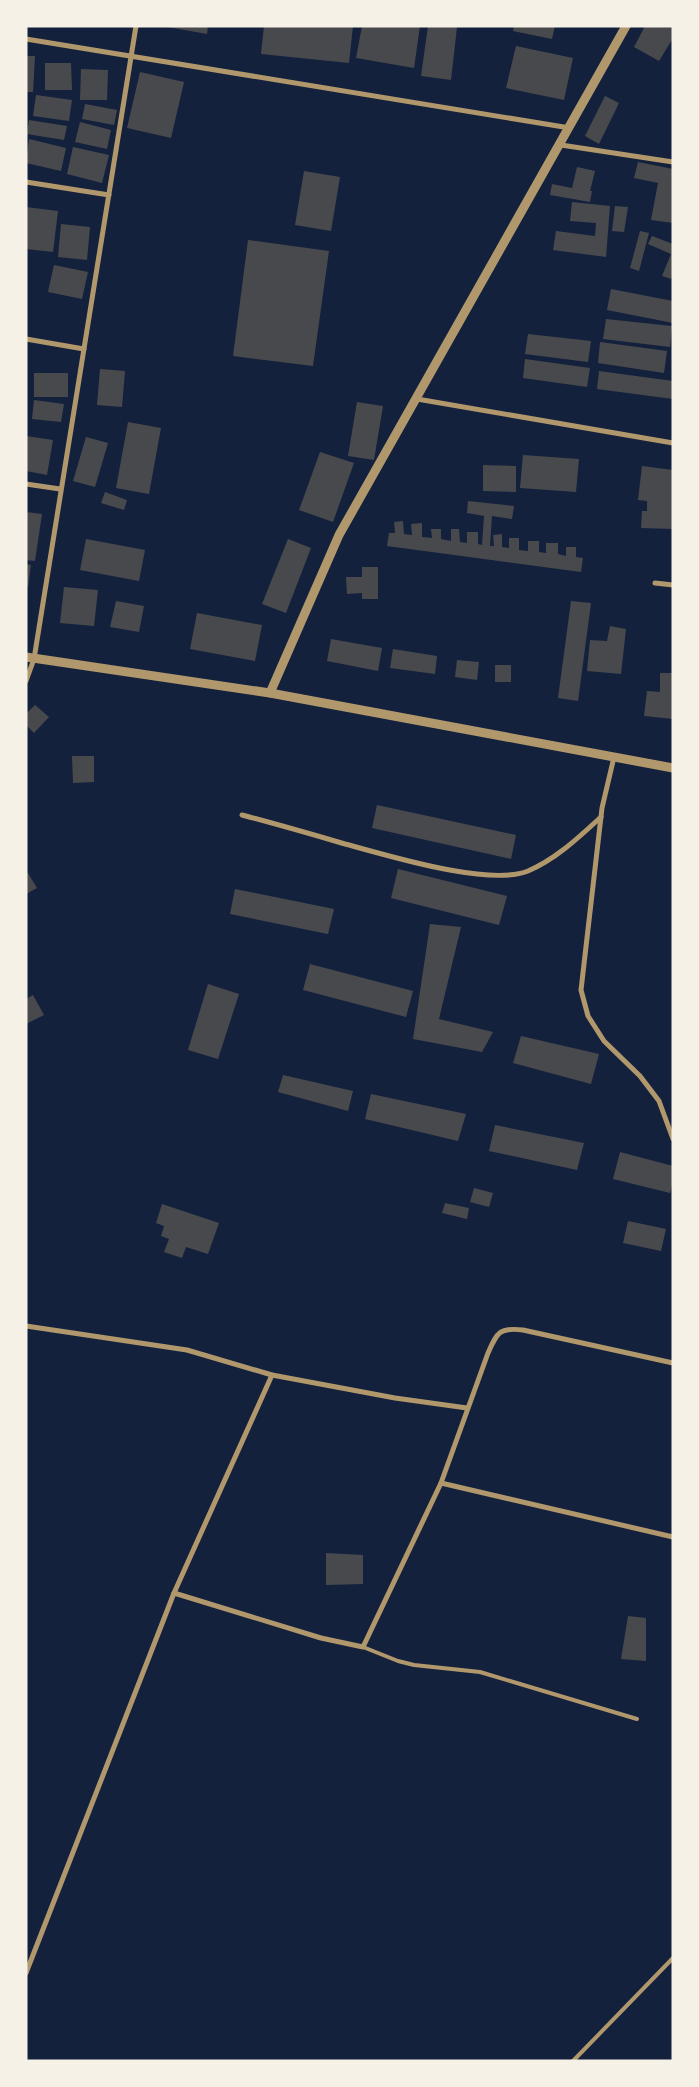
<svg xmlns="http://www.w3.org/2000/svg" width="699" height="2087" font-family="'Noto Sans',sans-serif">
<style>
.building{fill:#48494c}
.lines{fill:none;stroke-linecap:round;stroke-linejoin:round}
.service{stroke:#b1986c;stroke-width:4}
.minor{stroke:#b1986c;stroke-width:5}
.tertiary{stroke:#b1986c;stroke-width:9}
</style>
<rect width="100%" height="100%" fill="#14213d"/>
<!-- building -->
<g class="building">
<path d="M162,26h46l-1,8z"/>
<path d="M264,26h89l-4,37 -88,-9z"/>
<path d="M362,26h58l-6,42 -58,-10z"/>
<path d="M428,26l29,1 -6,53 -30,-4z"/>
<path d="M514,26h41l-3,13 -39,-8z"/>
<path d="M645,26h28v12l-14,23 -25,-14z"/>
<path d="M516,46l57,12 -9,42 -58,-12z"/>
<path d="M26,56h9l-2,36h-7z"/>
<path d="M45,63h26l1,27h-27z"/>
<path d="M81,69l27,1 -1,30h-27z"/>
<path d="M140,72l44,10 -13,56 -44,-10z"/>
<path d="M36,95l36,5 -3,21 -36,-5z"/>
<path d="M605,96l14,7 -20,41 -14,-8z"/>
<path d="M85,104l32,6 -3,15 -32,-6z"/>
<path d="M29,120l38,6 -3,14 -37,-6z"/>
<path d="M80,122l31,8 -4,19 -32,-7z"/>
<path d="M29,139l37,9 -5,23 -35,-8z"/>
<path d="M73,147l36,8 -7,28 -35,-9z"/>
<path d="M638,162l35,7v54l-22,-3 7,-37 -24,-5z"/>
<path d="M577,167l18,4 -5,20h2l-2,11 -40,-7 2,-11 20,4z"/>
<path d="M304,171l36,6 -9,54 -36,-6z"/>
<path d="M572,202l38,4 -4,51 -53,-7 3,-19 39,5 1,-13 -26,-2z"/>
<path d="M615,206l13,1 -4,25 -12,-1z"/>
<path d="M26,207l32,4 -5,41 -27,-3z"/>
<path d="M61,224l29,3 -3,33 -29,-3z"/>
<path d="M640,231l9,2 -10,38 -9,-3z"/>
<path d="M652,236l21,8v30l-2,5 -9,-3 9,-22 -23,-10z"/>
<path d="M248,240l81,11 -16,115 -80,-10z"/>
<path d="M54,265l34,7 -6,27 -34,-7z"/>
<path d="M611,289l62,12v22l-66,-13z"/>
<path d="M606,319l66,7 -2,21 -67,-8z"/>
<path d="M528,334l63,7 -3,21 -63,-8z"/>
<path d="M600,342l67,9 -3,22 -66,-10z"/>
<path d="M525,359l65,9 -3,19 -64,-9z"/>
<path d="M100,369l25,2 -3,36 -25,-2z"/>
<path d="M599,371l74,10v18l-76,-10z"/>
<rect x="34" y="373" width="34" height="24"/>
<path d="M34,400l30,4 -3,18 -29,-3z"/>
<path d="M357,402l26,4 -9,54 -26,-4z"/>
<path d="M128,422l33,6 -12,66 -33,-6z"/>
<path d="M26,436l27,4 -6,35 -21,-4z"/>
<path d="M86,437l22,6 -13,44 -22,-6z"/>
<path d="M320,452l34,11 -21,59 -34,-12z"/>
<path d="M523,455l56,4 -3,33 -56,-4z"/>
<path d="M483,465l33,1v26l-33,-1z"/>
<path d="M642,466l31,4v59l-32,-1 1,-17h5v-10l-9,-1z"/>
<path d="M105,492l22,8 -3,10 -23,-7z"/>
<path d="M468,501l46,5 -2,13 -20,-3 -2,30h4l-1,-11 9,-1v13l7,1v-10h10v12l9,1v-10h11v11l7,1v-10h12v11l8,2v-9h10v10l7,1 -2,14 -194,-26 2,-13h6l-1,-11 9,-1 1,13 8,1 -1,-11 11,-1v14l10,1 -1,-9h10v10l10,2v-12h8l1,13 7,1v-11h11v12l4,1 2,-29 -17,-3z"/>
<path d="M26,512l16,2 -7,47 -9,-1z"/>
<path d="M86,539l59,11 -6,31 -59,-11z"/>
<path d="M288,539l23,9 -25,65 -24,-9z"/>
<path d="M26,564l5,1 -3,22h-2z"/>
<path d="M362,567h16v32h-16v-6l-15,1 -1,-17h16z"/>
<path d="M64,587l34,3 -4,36 -34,-3z"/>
<path d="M116,601l28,5 -5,26 -29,-5z"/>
<path d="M571,601l20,2 -13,98 -20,-3z"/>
<path d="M197,613l65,12 -7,36 -65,-12z"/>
<path d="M610,626l16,3 -5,45 -34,-3 3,-31 17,1z"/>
<path d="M331,639l51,9 -4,23 -51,-10z"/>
<path d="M393,649l44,7 -2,18 -45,-6z"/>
<path d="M457,660l22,2 -2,18 -22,-3z"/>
<rect x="495" y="665" width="16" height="17"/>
<path d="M660,673h13v46l-29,-3 3,-25 13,1z"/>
<path d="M35,705l14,12 -15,16 -8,-8v-11z"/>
<path d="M72,756h22v26l-21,1z"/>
<path d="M377,805l139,30 -5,24 -139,-31z"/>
<path d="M398,869l109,27 -8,29 -108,-27z"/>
<path d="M26,870l11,18 -11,6z"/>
<path d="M235,889l99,20 -6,25 -98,-20z"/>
<path d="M430,924l31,3 -22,92 54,13 -11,20 -69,-13z"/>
<path d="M310,964l103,27 -7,26 -103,-27z"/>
<path d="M208,984l31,10 -21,65 -30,-9z"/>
<path d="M33,995l11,20 -18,9v-25z"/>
<path d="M521,1036l78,18 -8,30 -78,-21z"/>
<path d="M283,1075l70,16 -5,20 -70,-19z"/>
<path d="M371,1094l95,20 -8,27 -93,-22z"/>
<path d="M495,1125l89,18 -7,27 -88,-19z"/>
<path d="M620,1152l53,14v15l-3,12 -57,-14z"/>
<path d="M474,1188l19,5 -4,14 -19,-5z"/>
<path d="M445,1203l24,5 -2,11 -25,-6z"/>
<path d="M162,1204l57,19 -11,31 -22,-7 -4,11 -18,-6 5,-13 -8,-3 3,-10 -8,-3z"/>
<path d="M628,1221l38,8 -5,22 -38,-8z"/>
<path d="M326,1553l37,2v29l-37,1z"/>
<path d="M628,1616l18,2v43l-25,-2z"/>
</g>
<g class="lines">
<!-- service -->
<g class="service">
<path d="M363,1647l35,14 16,4 66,7 157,47"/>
<path d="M573,2061l100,-103"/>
</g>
<!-- minor -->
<g class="minor">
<path d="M26,39l544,89"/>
<path d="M561,145l112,17"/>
<path d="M26,182l83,13"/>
<path d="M26,339l58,10"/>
<path d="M417,399l256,44"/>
<path d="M26,484l34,5"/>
<path d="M655,583l18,2"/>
<path d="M26,681l8,-22 102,-633"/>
<path d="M614,757l-12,51 -21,182 7,26 16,25 36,35 19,25 14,38"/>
<path d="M242,815c34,9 69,19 103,29 42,11 143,43 183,27 28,-12 50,-33 73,-54"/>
<path d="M26,1326l161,24 85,25 123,23 72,10"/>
<path d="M441,1483l47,-130c9,-20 11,-26 35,-23l150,33"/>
<path d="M174,1593l147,45 42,9 78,-164 232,54"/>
<path d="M26,1973l148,-380 98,-218"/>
</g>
<!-- tertiary -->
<g class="tertiary">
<path d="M26,657l244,36 403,75"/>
<path d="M270,693l69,-158 287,-509"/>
</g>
</g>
<!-- border -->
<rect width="699" height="2087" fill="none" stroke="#f6f1e7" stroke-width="55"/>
</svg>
